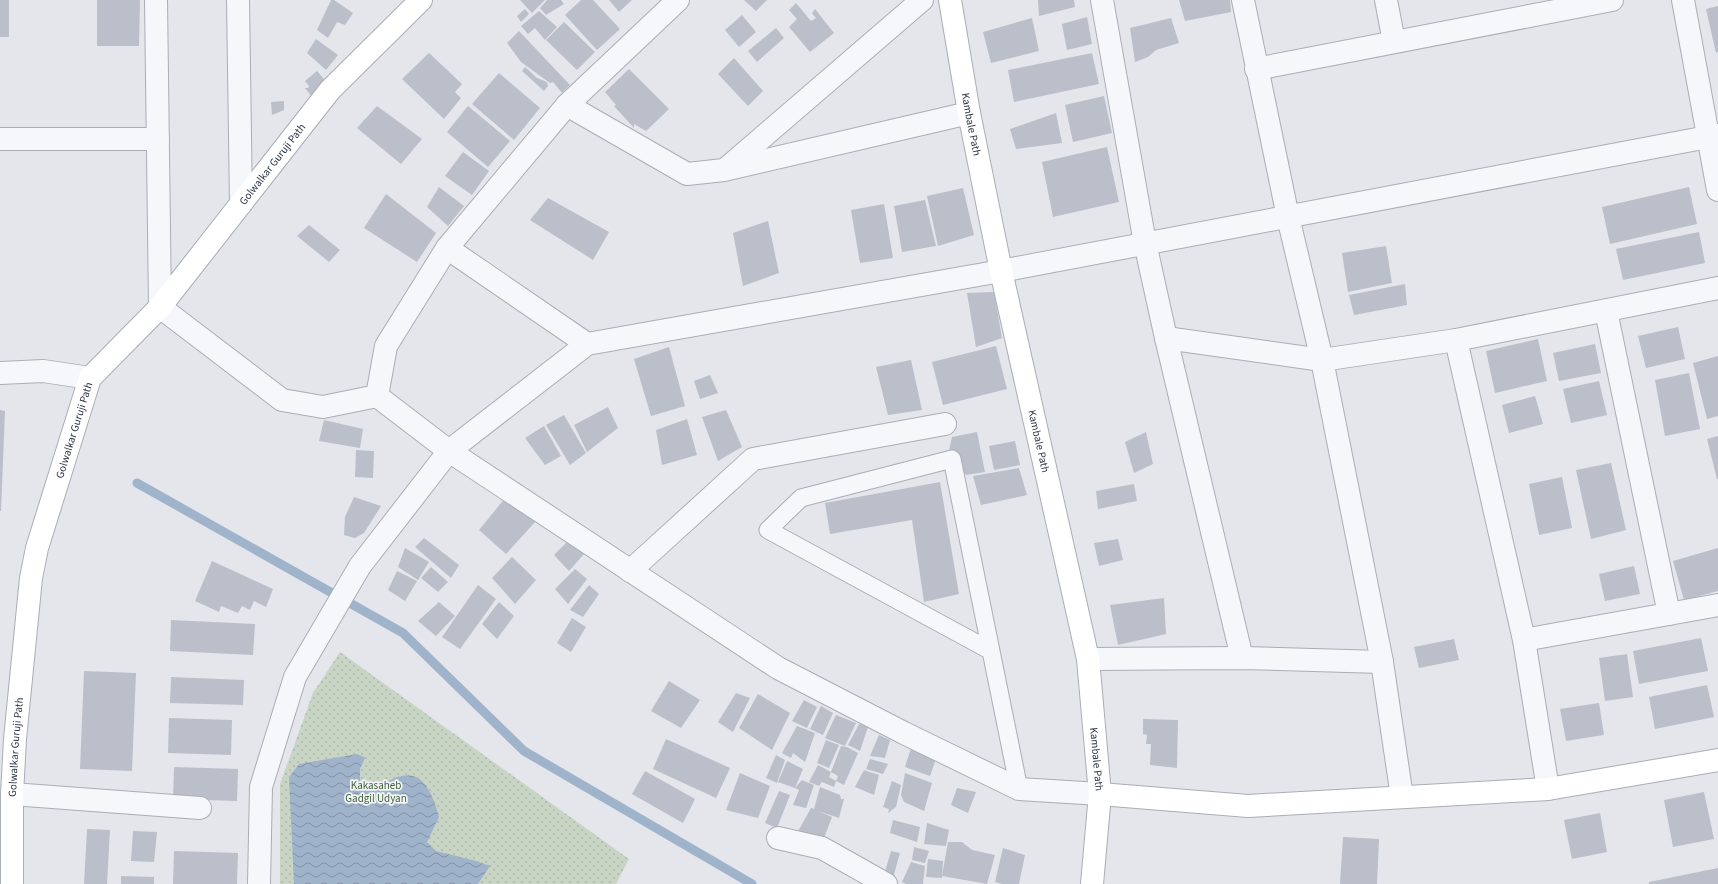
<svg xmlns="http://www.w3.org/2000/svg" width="1718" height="884" font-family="'Source Sans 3',sans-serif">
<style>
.park{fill:url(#park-dots)}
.water{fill:url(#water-waves)}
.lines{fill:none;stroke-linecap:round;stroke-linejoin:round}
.stream{stroke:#9fb3cb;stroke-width:9}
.building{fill:#bbbfc9}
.lane-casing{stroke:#a9adb6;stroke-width:19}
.street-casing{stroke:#a9adb6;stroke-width:24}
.secondary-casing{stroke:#a9adb6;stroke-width:24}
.lane{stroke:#f6f7fa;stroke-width:17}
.street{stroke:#f6f7fa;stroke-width:22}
.secondary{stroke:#fff;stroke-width:22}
.labels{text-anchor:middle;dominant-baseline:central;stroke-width:3.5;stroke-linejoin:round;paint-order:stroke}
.street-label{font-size:11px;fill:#2b3344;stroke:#f3f5f9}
.park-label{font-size:11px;fill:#3f6038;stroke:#f3f5f9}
</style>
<defs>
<pattern id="park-dots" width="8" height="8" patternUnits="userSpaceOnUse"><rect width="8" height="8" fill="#c8d5c5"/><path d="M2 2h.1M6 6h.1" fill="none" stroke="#acb7aa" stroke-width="1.8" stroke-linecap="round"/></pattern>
<pattern id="water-waves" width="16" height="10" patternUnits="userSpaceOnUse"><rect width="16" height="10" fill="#9fb3cb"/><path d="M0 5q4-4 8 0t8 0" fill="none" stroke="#8292a6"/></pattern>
</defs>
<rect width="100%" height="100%" fill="#e4e6eb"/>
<!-- park -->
<path class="park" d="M340,652l289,207 -13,25h-336v-100l33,-91z"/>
<!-- water -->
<path class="water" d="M357,754l8,4 -5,11v16c21,5 24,-5 42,-9 23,-6 32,23 37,41l-12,25 9,9 40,10 14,5 -12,18h-184l-5,-107 10,-13z"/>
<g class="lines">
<!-- stream -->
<path class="stream" d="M137,483l266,150 121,118 228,133"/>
</g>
<!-- building -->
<g class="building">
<rect x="0" y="0" width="9" height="37"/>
<path d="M97,0h43l-1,46h-42z"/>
<path d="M331,0h3l19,13 -8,12 -8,-3 -9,16 -11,-8z"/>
<path d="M520,0h25l-13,13z"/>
<path d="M547,0h14l3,4 -18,11 -6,-7z"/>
<path d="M581,0h12l27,29 -23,21 -32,-35z"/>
<path d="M609,0h23l-13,12z"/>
<path d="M744,0h23l-11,11z"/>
<path d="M1038,0h36l1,7 -36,9z"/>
<path d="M1179,0h51l1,12 -46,9z"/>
<path d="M796,3l15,18 5,-3 -4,-5 3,-4 19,24 -24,19 -21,-25 8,-8 -8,-9z"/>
<path d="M1718,6v46l-2,1 -10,-44z"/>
<path d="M525,9l4,5 -8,8 -4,-6z"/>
<path d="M539,11l18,16 -12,13 -10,-12 -7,6 -7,-8z"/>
<path d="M742,15l14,17 -17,15 -14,-17z"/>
<path d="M1087,17l5,27 -25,6 -5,-26z"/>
<path d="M1032,18l7,33 -48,12 -8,-31z"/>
<path d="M1171,18l8,25 -23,7 -8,7 -13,5 -5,-34z"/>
<path d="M564,22l31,30 -18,18 -31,-30z"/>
<path d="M776,28l8,10 -27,24 -9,-11z"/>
<path d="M519,31l51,54 -8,8 -9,-11 -3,1 -29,-21 -14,-19z"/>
<path d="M316,39l22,16 -12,15 -19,-17z"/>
<path d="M429,53l33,31 -7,8 6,6 -17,21 -42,-40z"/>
<path d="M1092,53l7,31 -85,18 -6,-32z"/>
<path d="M734,58l29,33 -15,15 -30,-32z"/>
<path d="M525,67l12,11 10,4 1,4 -4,5 -22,-20z"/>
<path d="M629,69l40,40 -23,22 -12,-7v4l-20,-22 2,-1 -11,-13z"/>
<path d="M317,71l12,14 -17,12 -7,-9h3l1,-2 -4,-5z"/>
<path d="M499,73l41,35 -26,32 -42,-36z"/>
<path d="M1104,96l8,37 -39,9 -8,-37z"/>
<path d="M284,101v9l-12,5 -1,-13z"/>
<path d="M377,106l45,33 -21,25 -44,-36z"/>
<path d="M468,106l42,35 -22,26 -41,-35z"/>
<path d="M1056,113l6,30 -46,6 -6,-20z"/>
<path d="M1107,147l12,55 -66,15 -11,-55z"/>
<path d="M463,152l26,19 -17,24 -27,-19z"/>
<path d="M439,187l25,19 -16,20 -21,-19z"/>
<path d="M1689,187l8,37 -87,20 -8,-37z"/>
<path d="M963,188l11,47 -36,11 -11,-50z"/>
<path d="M386,194l50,39 -19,29 -53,-34z"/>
<path d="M548,198l61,34 -16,28 -63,-40z"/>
<path d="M925,200l11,46 -34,6 -8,-46z"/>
<path d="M884,204l9,54 -33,5 -9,-53z"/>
<path d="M768,221l11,52 -36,13 -10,-53z"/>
<path d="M309,225l31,25 -11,12 -32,-26z"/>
<path d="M1699,232l6,31 -82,17 -7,-31z"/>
<path d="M1386,246l6,37 -44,9 -6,-39z"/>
<path d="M1405,284l2,21 -53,10 -5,-20z"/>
<path d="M994,292l8,46 -26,9 -9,-54z"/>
<path d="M1678,327l7,32 -39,9 -8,-32z"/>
<path d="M1538,339l9,42 -52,12 -9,-42z"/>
<path d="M1595,344l6,29 -42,8 -6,-28z"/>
<path d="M996,346l11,43 -64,16 -11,-43z"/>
<path d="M669,347l16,59 -34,10 -17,-57z"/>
<path d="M1718,356v60l-11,3 -14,-56z"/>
<path d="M911,360l11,50 -34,5 -12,-48z"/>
<path d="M1689,373l11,56 -35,7 -10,-56z"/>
<path d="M710,375l8,18 -18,6 -6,-18z"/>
<path d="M1599,381l8,34 -36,8 -8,-34z"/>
<path d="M1535,396l8,28 -34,9 -7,-28z"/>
<path d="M608,407l10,21 -31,24 -13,-27z"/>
<path d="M0,410l5,1 -4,100h-1z"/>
<path d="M726,410l16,37 -24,14 -16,-44z"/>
<path d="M564,415l22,38 -16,12 -24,-40z"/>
<path d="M687,419l10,36 -35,10 -6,-35z"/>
<path d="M324,420l39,9 -3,19 -41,-7z"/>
<path d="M544,426l17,30 -16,9 -20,-27z"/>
<path d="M977,432l8,40 -19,3 -17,-24 3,-14z"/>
<path d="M1146,432l7,32 -19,9 -9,-31z"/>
<path d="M1718,436v43h-1l-10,-40z"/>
<path d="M1015,441l5,24 -26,5 -5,-24z"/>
<path d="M356,450l18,1 -1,27 -18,-1z"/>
<path d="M1611,463l15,67 -35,9 -15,-69z"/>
<path d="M1019,468l8,27 -46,10 -8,-29z"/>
<path d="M1562,477l10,51 -33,7 -10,-51z"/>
<path d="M940,482l19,112 -35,8 -12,-82 -82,14 -5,-31z"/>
<path d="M1134,484l3,17 -39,8 -2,-18z"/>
<path d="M354,497l27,9 -17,27 -9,5 -11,-3 1,-18z"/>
<path d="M506,497l30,24 -30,33 -27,-24z"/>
<path d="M424,538l35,27 -8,13 -36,-31z"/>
<path d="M1118,539l5,21 -24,6 -5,-23z"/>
<path d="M568,541l16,13 -15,17 -15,-16z"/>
<path d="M405,548l24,14 -11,18 -20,-13z"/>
<path d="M1718,548v43l-34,9 -11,-39z"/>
<path d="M512,557l24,23 -21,24 -23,-26z"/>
<path d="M212,561l61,28 -7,18 -12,-6 -4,9 -8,-4 -4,7 -17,-7 -2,6 -24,-11z"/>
<path d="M1634,566l6,28 -35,7 -6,-27z"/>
<path d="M431,567l17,15 -10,10 -17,-14z"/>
<path d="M575,569l12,10 -19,25 -13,-15z"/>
<path d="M397,571l20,10 -12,20 -17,-11z"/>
<path d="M478,585l18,14 -36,50 -18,-12z"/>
<path d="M589,585l10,9 -16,23 -13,-7z"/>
<path d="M1164,598l2,36 -48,11 -8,-40z"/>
<path d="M439,602l16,14 -19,20 -18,-15z"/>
<path d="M499,602l15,14 -17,23 -15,-15z"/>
<path d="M572,618l14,9 -15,25 -14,-9z"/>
<path d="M171,620l84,4 -2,31 -83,-4z"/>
<path d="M1701,638l7,33 -69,13 -6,-33z"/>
<path d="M1454,639l5,21 -40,8 -5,-21z"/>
<path d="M1627,654l6,43 -28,4 -6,-43z"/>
<path d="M84,671l52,2 -4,98 -52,-2z"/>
<path d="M171,677l73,3 -1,25 -73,-2z"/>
<path d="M669,681l31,19 -19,28 -30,-17z"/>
<path d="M1707,685l7,32 -59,12 -6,-32z"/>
<path d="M736,693l14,5 -17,34 -15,-10z"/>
<path d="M758,694l32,19 -18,37 -33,-22z"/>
<path d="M804,700l13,7 -10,21 -15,-7z"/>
<path d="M1599,703l5,32 -38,6 -6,-32z"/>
<path d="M821,706l12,7 -10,22 -13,-6z"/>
<path d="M836,715l20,8 -11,23 -20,-8z"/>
<path d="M169,718l63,2 -1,35 -63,-2z"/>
<path d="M1143,719l35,1 -1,48 -27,-3 1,-21h-5l1,-9 -4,-1z"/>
<path d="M859,724l9,3 -8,24 -12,-6z"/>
<path d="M797,726l18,7 -10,29 -12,-9 -2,5 -9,-5z"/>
<path d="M879,735l11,5 -5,18 -15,-2z"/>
<path d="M666,739l64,29 -14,30 -63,-29z"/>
<path d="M826,740l13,5 -10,23 -12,-5z"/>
<path d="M841,746l6,1 11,6 -14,32 -8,-4 2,-5 -7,-4z"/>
<path d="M911,748l26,8 -7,20 -25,-9z"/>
<path d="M776,755l9,5 -8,23 -11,-5z"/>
<path d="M870,759l18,5 -5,10 -17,-5z"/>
<path d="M787,761l16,8 -8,19 -17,-6z"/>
<path d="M818,765l13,7 -2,5 7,4 -2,6 -12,-5 -3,4 -10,-4z"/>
<path d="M174,767l64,2 -1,32 -64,-2z"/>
<path d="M864,770l15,5 -5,20 -19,-8z"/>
<path d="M645,771l50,28 -12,24 -51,-29z"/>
<path d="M740,773l30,13 -12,32 -32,-8z"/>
<path d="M905,773l27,10 -8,28 -20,-9 -3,-7z"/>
<path d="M802,780l12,5 -8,23 -13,-3 6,-15 -4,-2z"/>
<path d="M892,781l9,4 -5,22 -8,6 1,-4 -6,-2z"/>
<path d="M820,787l20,8 1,4h3l-5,19 -21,-7 14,6 -11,29 -25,-11 15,-27 3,1z"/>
<path d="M957,788l19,4 -8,21 -17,-8z"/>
<path d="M779,791l11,4 -13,33 -12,-5z"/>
<path d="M1704,792l10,47 -41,8 -9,-47z"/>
<path d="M1600,813l7,39 -35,7 -8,-39z"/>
<path d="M893,820l27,7 -3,15 -27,-9z"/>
<path d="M927,823l22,7 -3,16 -22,-2z"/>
<path d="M87,829l23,1 -3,54h-23z"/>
<path d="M133,831l24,1 -3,30 -23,-1z"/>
<path d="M1343,837l36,2 -2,45h-37z"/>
<path d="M948,842h14l10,8 23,5 -8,29 -45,-8z"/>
<path d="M914,847l15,4 -4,12 -13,-3z"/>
<path d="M1003,848l22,7 -6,29h-17l-7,-2z"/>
<path d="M174,851l64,2 -1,31h-64z"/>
<path d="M891,851l9,2 -7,25 -9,-3z"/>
<path d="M928,859l15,2 -1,17 -16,-1z"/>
<path d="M911,862l14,4 -2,18h-17l-4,-2z"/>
<path d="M1718,868v16h-69v-2z"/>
<path d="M121,876l33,1v7h-33z"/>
</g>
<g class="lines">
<!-- lane casing -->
<g class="lane-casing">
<path id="lane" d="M991,651l-223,-121 33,-32 151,-39 67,330"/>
</g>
<!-- street casing -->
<g class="street-casing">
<g id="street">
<path d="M156,0l4,307 122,93 41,7 54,-11"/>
<path d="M238,0l3,204"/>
<path d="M678,0l-111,105 -120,143 -61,98 -9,50 72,55 329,217 126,65 115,56 81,5"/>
<path d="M1102,0l43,243 21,95 76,320"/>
<path d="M1243,0l45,217 34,143 60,302 20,135"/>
<path d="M1386,0l8,42"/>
<path d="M1683,0l35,190"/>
<path d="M1256,69l356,-69"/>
<path d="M567,105l120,69 37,-4 245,-57"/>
<path d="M0,139h158"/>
<path d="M728,167l194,-167"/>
<path d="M447,248l140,96"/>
<path d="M1606,311l63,303"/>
<path d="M1166,338l156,22 134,-20 262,-52"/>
<path d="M1456,340l68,300 24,149"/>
<path d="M0,373l43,-2 47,7"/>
<path d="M630,571l123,-112 192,-35"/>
<path d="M1524,640l194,-35"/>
<path d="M1088,659l154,-1 140,4"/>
<path d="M12,794l188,14"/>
<path d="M778,838l44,10 64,36"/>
<path d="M259,884l2,-97 34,-110 65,-111 89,-115 138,-107 414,-73 717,-136"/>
</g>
</g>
<!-- secondary casing -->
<g class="secondary-casing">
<g id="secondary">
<path id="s1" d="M950,0l19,113 32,158 87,388 12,135 -8,90"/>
<path d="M1100,794l148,12 300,-17 170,-29"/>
<path id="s2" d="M12,884v-90l3,-55 16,-161 6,-30 53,-170 70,-71 170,-217 91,-90"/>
</g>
</g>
<!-- lane -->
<use href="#lane" class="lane"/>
<!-- street -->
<use href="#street" class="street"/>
<!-- secondary -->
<use href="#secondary" class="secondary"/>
</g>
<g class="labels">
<!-- street labels -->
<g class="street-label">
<text stroke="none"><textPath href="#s1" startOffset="126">Kambale Path</textPath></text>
<text stroke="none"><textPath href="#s2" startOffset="797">Golwalkar Guruji Path</textPath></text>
<text stroke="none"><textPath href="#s2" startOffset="461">Golwalkar Guruji Path</textPath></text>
<text stroke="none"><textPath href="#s1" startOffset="450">Kambale Path</textPath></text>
<text stroke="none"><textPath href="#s2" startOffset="137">Golwalkar Guruji Path</textPath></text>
<text stroke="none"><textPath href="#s1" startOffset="774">Kambale Path</textPath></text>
</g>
<!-- park labels -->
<g class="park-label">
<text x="376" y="785">Kakasaheb<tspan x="376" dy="13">Gadgil Udyan</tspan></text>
</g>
</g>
</svg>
